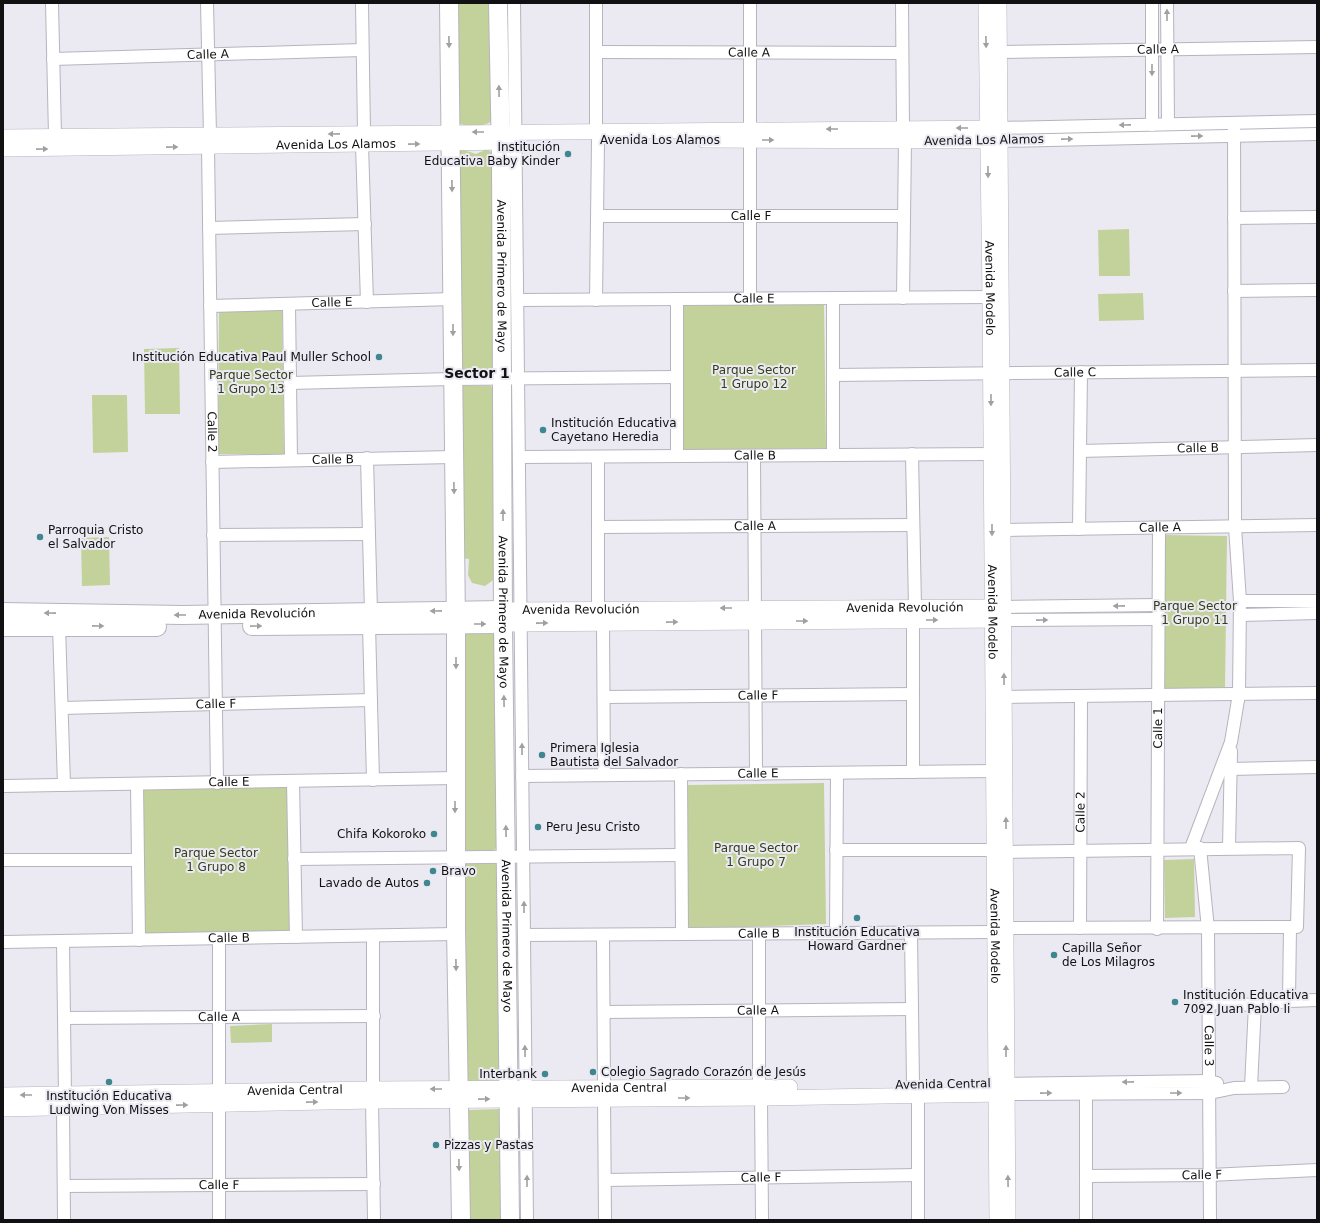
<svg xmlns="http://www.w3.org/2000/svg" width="1320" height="1223" font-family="'DejaVu Sans',sans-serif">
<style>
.green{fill:#c2d29a}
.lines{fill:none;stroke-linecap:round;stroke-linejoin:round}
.minor-casing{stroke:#b6b4bd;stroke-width:14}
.tertiary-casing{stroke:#b6b4bd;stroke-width:16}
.secondary-casing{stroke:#b6b4bd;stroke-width:20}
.minor{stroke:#fff;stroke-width:12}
.tertiary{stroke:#fff;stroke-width:15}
.secondary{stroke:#fff;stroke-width:18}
.oneway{fill:#a0a0a1}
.poi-dot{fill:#3f878e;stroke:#ebeaf3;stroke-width:1.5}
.labels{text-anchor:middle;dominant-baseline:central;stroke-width:4;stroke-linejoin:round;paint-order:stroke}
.street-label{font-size:12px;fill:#111113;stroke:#ebeaf3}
.poi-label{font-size:12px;fill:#111113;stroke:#ebeaf3;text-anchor:start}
.park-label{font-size:12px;fill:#343d19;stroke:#ebeaf3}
.quarter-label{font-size:14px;font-weight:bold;fill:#111113;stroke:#ebeaf3}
</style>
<rect width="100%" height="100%" fill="#ebeaf3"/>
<!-- green -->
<g class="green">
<path d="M452,3h39l2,117c-6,7 -27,7 -35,3z"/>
<path d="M461,149l15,5 11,-5 4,3 2,5 1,208 -4,5h-31l-1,-218z"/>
<path d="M1129,229l1,47h-31l-1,-46z"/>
<path d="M1143,293l1,27 -45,1 -1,-27z"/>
<path d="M824,302l2,146 -143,2 -1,-144z"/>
<path d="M282,309l2,145h-66l1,-144z"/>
<path d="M179,348l1,66h-35l-1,-65z"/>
<path d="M461,386h30l3,5 2,187 -11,8 -13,-3 -4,-8 1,-16 -9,-1z"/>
<path d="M92,395h35l1,57 -35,1z"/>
<path d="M1165,535l62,1 -2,154h-62z"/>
<path d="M109,537l1,48 -28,1 -1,-48z"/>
<path d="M460,632l36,1 1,214c-5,8 -27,8 -34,3z"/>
<path d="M824,783l2,141 -139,5 1,-144z"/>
<path d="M289,786l1,147h-147v-146z"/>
<path d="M1194,859l1,58 -30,1 -1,-58z"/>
<path d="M493,862l4,3 4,214 -4,4 -30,1 -5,-219 4,-2z"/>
<path d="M272,1024v18l-41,1 -1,-17z"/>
<path d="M500,1109l3,111h-39l4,-110z"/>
</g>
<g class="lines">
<!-- minor casing -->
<g class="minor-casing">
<g id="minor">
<path d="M52,3l3,133"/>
<path d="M207,3l3,132"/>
<path d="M362,3l2,130"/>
<path d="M514,3l13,1217"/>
<path d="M750,3v296"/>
<path d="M902,3l1,125"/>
<path d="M1152,3v122"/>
<path d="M1167,3l1,121"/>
<path id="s1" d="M596,52l306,1"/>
<path id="s2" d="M1000,52l317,-5"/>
<path id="s3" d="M53,59l309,-9"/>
<path d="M1001,128l316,-7"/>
<path d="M596,131v-128"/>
<path d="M1000,141l317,-7"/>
<path d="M362,145l5,157"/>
<path id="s4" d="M208,147l9,636"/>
<path id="s5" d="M598,216h306"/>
<path d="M1234,218l83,-1"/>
<path d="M209,228l156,-4"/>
<path d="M1234,291l83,-1"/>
<path d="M833,298v157"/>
<path d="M903,298l2,-157"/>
<path d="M677,299v157"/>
<path id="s6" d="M518,300l472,-3"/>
<path d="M596,300l2,-160"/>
<path d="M289,304l2,156"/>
<path id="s7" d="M210,306l243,-7"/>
<path id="s8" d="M833,375l484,-5"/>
<path d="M290,383l163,-4 224,-2"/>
<path id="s9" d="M1080,451l237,-6"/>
<path d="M912,454l3,153"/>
<path d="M754,456l2,318"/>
<path id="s10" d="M519,457l472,-3"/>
<path d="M598,457v151"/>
<path d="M367,458l4,154"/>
<path id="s11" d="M212,462l241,-5"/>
<path id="s12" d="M598,527l315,-2"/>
<path d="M1079,529l2,-157"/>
<path id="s13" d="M1003,530l314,-5"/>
<path d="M213,535l156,-1"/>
<path d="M1240,601h77"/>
<path d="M1003,607l155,-2"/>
<path d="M1240,615l77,-2"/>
<path d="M913,620v152"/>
<path d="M1003,620l155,-1"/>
<path d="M603,622l1,153"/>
<path d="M369,625l4,155"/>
<path d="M59,626l5,159"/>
<path id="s14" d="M604,697l309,-3"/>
<path d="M1005,697l312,-4"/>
<path id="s15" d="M62,708l309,-8"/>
<path d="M1231,769l86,-2"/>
<path d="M681,774l1,160"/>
<path id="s16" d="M522,776l472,-5"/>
<path d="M293,781l3,156"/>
<path d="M137,784l2,156"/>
<path id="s17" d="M3,786l452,-8"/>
<path d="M1191,848l40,-106 8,-48 1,-93 -5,-74 -1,-404"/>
<path id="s18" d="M1200,848l8,81 2,291"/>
<path d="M1229,848l2,-97"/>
<path d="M836,850h158"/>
<path d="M1006,852l293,-4 -2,79 -291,1"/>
<path d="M294,859l387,-4"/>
<path d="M3,860h135"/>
<path id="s19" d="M1080,928l1,-232"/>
<path id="s20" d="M1157,929l2,-401"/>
<path d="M836,933l1,-160"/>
<path d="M911,933l2,151"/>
<path d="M759,934v154"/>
<path id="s21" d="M524,935l471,-3"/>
<path d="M603,935l1,153"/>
<path d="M373,936v153"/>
<path d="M219,938v282"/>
<path d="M63,941l2,154"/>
<path id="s22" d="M3,942l453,-8"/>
<path d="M1289,1001l1,-74"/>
<path d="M1209,1003l46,2 34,-4 28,-1"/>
<path id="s23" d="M604,1012l308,-3"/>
<path id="s24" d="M64,1018l310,-2"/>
<path d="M1007,1084l202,-3 8,2"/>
<path d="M1251,1087l4,-82"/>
<path d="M1086,1093v127"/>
<path d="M1007,1094l203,-1 24,-5 49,-1"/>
<path d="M604,1098l1,122"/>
<path d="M761,1098l1,122"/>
<path d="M372,1101l2,119"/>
<path d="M63,1107l1,113"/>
<path id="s25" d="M1086,1176l124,-1 107,-5"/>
<path id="s26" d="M605,1180l313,-5"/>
<path id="s27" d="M64,1186l310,-2"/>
<path d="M918,1220v-126"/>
</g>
</g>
<!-- tertiary casing -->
<g class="tertiary-casing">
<g id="tertiary">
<path id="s28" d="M986,3l4,294 7,923"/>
<path d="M999,3l9,1217"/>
<path d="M3,137l995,-9"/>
<path d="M704,140l294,1"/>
<path id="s29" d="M3,149l509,-7"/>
<path id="s30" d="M503,610l499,-3"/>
<path d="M503,624l499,-4"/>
<path id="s31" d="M3,1095l370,-6 417,-2"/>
<path d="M3,1109l369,-8 389,-3 243,-4"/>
</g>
</g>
<!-- secondary casing -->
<g class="secondary-casing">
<g id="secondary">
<path d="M449,3l7,621v305l5,291"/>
<path id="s32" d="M498,3l3,155 2,466 7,596"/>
<path id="s33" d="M3,612l179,3 321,-5"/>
<path d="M252,626l251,-2"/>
<path d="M3,627h154"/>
</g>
</g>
<!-- minor -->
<use href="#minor" class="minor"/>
<!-- tertiary -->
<use href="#tertiary" class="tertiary"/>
<!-- secondary -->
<use href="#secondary" class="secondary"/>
</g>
<!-- one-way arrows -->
<defs><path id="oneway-solid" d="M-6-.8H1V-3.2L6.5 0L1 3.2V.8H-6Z"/></defs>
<g class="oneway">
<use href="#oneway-solid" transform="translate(1167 15) rotate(-90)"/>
<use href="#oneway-solid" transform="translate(449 42) rotate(89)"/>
<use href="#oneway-solid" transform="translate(986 42) rotate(89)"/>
<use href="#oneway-solid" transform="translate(1152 70) rotate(90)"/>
<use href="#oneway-solid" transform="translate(499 91) rotate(-91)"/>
<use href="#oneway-solid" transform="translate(1125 125) rotate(179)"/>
<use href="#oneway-solid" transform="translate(962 128) rotate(180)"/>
<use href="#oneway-solid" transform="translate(832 129) rotate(180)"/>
<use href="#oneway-solid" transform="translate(478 132) rotate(180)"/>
<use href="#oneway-solid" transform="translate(334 134) rotate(179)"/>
<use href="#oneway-solid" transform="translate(1197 136) rotate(-1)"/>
<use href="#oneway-solid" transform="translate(1067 139) rotate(-1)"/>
<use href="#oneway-solid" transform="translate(768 140)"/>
<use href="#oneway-solid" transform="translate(414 144) rotate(-1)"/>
<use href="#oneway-solid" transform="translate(172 147) rotate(-1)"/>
<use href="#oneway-solid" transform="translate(42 149) rotate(-1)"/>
<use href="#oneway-solid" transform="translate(988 172) rotate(89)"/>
<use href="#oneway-solid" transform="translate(452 186) rotate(89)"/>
<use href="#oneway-solid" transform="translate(453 330) rotate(90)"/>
<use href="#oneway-solid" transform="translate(991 400) rotate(90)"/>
<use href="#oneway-solid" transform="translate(454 488) rotate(89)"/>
<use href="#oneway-solid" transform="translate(503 515) rotate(-90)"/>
<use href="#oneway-solid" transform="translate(992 530) rotate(90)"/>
<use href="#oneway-solid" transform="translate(1119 606) rotate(179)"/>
<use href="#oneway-solid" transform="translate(726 608) rotate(-180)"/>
<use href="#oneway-solid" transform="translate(436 611) rotate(179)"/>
<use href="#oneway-solid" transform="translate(50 613) rotate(-179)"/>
<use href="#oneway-solid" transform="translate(180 615) rotate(-180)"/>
<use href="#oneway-solid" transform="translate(932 620)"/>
<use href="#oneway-solid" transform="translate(1042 620) rotate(-1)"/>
<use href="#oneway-solid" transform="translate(802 621)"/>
<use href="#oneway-solid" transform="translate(672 622) rotate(-1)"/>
<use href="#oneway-solid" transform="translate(542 623) rotate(-1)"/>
<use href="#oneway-solid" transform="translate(480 624)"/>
<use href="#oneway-solid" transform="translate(98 626) rotate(1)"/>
<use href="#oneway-solid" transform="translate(256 626) rotate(-1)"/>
<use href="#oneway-solid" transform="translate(456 663) rotate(90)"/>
<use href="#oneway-solid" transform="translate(1004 679) rotate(-91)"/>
<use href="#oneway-solid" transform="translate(504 701) rotate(-91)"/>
<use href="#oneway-solid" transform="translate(522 749) rotate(-90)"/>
<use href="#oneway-solid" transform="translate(455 807) rotate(90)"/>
<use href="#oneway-solid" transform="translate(1006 823) rotate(-90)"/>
<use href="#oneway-solid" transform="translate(506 831) rotate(-91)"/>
<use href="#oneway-solid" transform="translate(524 907) rotate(-90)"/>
<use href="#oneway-solid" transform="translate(456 965) rotate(89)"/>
<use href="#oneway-solid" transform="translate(525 1051) rotate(-91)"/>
<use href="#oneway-solid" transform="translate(1006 1051) rotate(-90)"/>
<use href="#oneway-solid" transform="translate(1128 1082) rotate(179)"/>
<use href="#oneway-solid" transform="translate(436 1089) rotate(-180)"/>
<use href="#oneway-solid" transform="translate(1046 1093) rotate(-1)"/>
<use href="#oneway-solid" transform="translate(1176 1093)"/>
<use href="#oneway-solid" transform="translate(26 1095) rotate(180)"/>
<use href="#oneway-solid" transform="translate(684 1098)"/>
<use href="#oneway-solid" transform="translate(484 1099) rotate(-1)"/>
<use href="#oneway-solid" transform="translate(312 1102) rotate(-1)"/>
<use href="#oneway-solid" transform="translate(182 1105) rotate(-1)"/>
<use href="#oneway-solid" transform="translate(459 1165) rotate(89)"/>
<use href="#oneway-solid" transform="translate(527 1181) rotate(-90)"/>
<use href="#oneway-solid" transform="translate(1008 1181) rotate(-91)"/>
</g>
<!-- markers -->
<g class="poi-dot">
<circle cx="568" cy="154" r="4"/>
<circle cx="379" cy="357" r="4"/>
<circle cx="543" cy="430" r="4"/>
<circle cx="40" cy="537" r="4"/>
<circle cx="542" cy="755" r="4"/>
<circle cx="538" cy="827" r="4"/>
<circle cx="434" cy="834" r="4"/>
<circle cx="433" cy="871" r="4"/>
<circle cx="427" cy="883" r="4"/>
<circle cx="857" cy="918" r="4"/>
<circle cx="1054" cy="955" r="4"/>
<circle cx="1175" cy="1002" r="4"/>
<circle cx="593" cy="1072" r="4"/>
<circle cx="545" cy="1074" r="4"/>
<circle cx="109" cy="1082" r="4"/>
<circle cx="436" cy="1145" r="4"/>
</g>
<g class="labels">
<!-- street labels -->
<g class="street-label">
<text stroke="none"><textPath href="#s2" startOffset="158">Calle A</textPath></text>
<text stroke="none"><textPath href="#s1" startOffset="153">Calle A</textPath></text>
<text stroke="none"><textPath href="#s3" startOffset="155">Calle A</textPath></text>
<text x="660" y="140">Avenida Los Alamos</text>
<text transform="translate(984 140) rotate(-1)">Avenida Los Alamos</text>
<text stroke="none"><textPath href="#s29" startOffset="333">Avenida Los Alamos</textPath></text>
<text stroke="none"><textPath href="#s5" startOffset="153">Calle F</textPath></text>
<text stroke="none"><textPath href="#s32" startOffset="273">Avenida Primero de Mayo</textPath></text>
<text stroke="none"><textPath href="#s28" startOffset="285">Avenida Modelo</textPath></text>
<text stroke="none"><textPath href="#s6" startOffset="236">Calle E</textPath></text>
<text stroke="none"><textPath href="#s7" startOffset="122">Calle E</textPath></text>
<text stroke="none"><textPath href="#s8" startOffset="242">Calle C</textPath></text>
<text stroke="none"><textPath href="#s4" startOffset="285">Calle 2</textPath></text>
<text stroke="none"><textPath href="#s9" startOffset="118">Calle B</textPath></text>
<text stroke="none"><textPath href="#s10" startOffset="236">Calle B</textPath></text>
<text stroke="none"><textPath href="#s11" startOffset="121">Calle B</textPath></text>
<text stroke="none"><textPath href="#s12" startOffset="157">Calle A</textPath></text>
<text stroke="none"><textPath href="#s13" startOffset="157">Calle A</textPath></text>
<text stroke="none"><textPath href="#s30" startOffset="402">Avenida Revolución</textPath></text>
<text stroke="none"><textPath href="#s30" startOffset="78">Avenida Revolución</textPath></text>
<text stroke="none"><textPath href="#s32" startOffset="609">Avenida Primero de Mayo</textPath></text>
<text stroke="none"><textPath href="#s28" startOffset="609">Avenida Modelo</textPath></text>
<text stroke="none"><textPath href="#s33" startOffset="254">Avenida Revolución</textPath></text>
<text stroke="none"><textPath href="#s14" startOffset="154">Calle F</textPath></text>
<text stroke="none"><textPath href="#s15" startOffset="154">Calle F</textPath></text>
<text stroke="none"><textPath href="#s20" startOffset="201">Calle 1</textPath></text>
<text stroke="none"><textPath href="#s16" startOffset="236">Calle E</textPath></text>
<text stroke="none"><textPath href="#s17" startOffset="226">Calle E</textPath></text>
<text stroke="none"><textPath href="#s19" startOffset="116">Calle 2</textPath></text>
<text stroke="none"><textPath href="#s21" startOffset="235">Calle B</textPath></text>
<text stroke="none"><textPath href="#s32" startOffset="933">Avenida Primero de Mayo</textPath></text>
<text stroke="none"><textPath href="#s28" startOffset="933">Avenida Modelo</textPath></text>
<text stroke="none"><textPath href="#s22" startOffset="226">Calle B</textPath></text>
<text stroke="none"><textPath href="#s23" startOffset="154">Calle A</textPath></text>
<text stroke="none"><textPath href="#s24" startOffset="155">Calle A</textPath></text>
<text stroke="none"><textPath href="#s18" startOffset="198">Calle 3</textPath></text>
<text transform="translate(943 1084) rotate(-1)">Avenida Central</text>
<text stroke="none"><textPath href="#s31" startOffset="616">Avenida Central</textPath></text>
<text stroke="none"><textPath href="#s31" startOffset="292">Avenida Central</textPath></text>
<text stroke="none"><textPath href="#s25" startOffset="116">Calle F</textPath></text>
<text stroke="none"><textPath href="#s26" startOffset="156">Calle F</textPath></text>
<text stroke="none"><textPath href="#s27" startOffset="155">Calle F</textPath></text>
</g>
<!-- poi labels -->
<g class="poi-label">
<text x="560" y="147" text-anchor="end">Institución<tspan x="560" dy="14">Educativa Baby Kinder</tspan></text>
<text x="371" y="357" text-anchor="end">Institución Educativa Paul Muller School</text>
<text x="551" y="423">Institución Educativa<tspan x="551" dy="14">Cayetano Heredia</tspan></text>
<text x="48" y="530">Parroquia Cristo<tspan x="48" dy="14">el Salvador</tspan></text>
<text x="550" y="748">Primera Iglesia<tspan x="550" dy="14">Bautista del Salvador</tspan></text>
<text x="546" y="827">Peru Jesu Cristo</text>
<text x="426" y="834" text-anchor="end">Chifa Kokoroko</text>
<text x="441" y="871">Bravo</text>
<text x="419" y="883" text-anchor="end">Lavado de Autos</text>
<text x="857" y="932" text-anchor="middle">Institución Educativa<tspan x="857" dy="14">Howard Gardner</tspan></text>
<text x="1062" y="948">Capilla Señor<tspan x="1062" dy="14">de Los Milagros</tspan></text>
<text x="1183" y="995">Institución Educativa<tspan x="1183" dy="14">7092 Juan Pablo Ii</tspan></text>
<text x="601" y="1072">Colegio Sagrado Corazón de Jesús</text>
<text x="537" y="1074" text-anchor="end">Interbank</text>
<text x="109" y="1096" text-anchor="middle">Institución Educativa<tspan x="109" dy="14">Ludwing Von Misses</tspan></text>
<text x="444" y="1145">Pizzas y Pastas</text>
</g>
<!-- park labels -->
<g class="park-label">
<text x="754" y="370">Parque Sector<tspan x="754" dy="14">1 Grupo 12</tspan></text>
<text x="251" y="375">Parque Sector<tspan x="251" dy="14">1 Grupo 13</tspan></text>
<text x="1195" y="606">Parque Sector<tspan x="1195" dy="14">1 Grupo 11</tspan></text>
<text x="756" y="848">Parque Sector<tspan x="756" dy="14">1 Grupo 7</tspan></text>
<text x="216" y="853">Parque Sector<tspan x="216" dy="14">1 Grupo 8</tspan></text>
</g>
<!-- quarter labels -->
<g class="quarter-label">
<text x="477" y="373">Sector 1</text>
</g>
</g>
<!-- border -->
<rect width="1320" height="1223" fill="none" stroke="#111113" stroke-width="8"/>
</svg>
